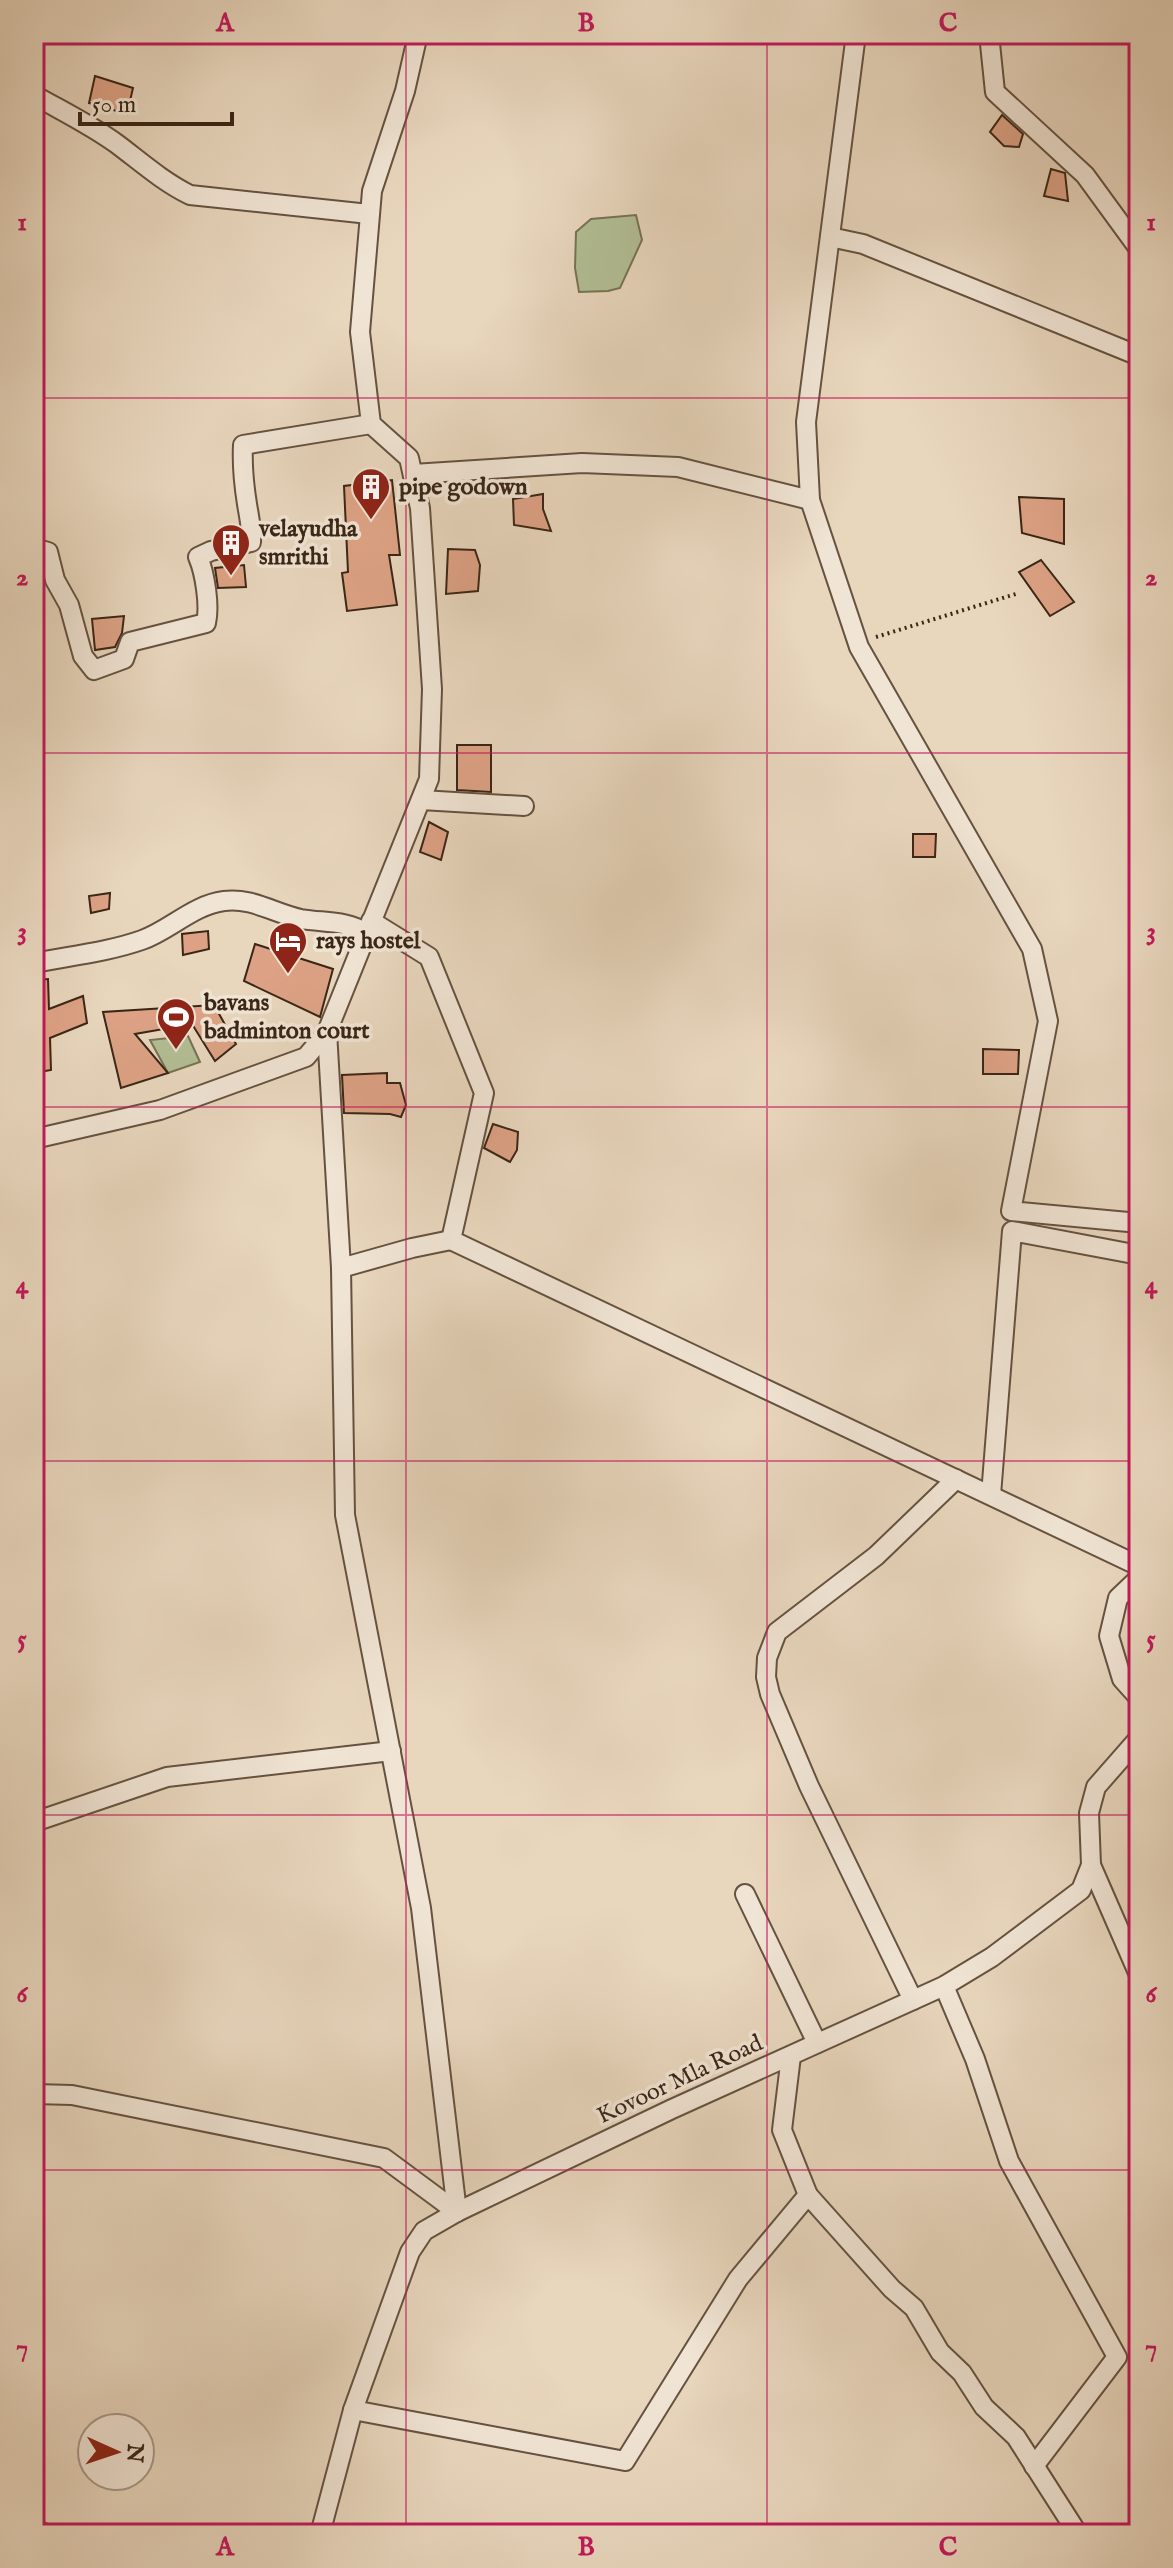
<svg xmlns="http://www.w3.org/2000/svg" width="1173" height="2568" font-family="'IM FELL English',serif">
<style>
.green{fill:#b2be94;stroke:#767255;stroke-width:2}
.building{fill:#dda285;stroke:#3a2616;stroke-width:2}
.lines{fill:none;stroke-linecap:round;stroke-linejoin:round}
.street-casing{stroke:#665240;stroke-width:22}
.path{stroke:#3a2616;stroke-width:4;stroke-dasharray:2 4;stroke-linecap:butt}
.street{stroke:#f0e4d4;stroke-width:18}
.grid{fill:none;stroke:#c2185b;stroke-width:2;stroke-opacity:0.55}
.labels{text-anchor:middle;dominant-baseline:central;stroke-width:7;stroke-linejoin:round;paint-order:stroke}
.poi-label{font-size:24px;font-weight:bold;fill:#3a2616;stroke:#f0e4d4;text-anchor:start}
.street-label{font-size:24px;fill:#3a2616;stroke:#f0e4d4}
.neatline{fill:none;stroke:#c2185b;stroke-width:3}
.grid-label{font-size:26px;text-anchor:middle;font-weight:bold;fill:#c2185b}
</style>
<rect width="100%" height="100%" fill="#e8d6bd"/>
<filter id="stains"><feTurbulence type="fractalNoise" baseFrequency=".0025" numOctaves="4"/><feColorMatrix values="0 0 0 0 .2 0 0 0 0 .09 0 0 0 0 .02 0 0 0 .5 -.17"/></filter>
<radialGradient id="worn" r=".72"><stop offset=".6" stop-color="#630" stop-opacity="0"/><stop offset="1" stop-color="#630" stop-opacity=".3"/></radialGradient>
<!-- green -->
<g class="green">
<path d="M636,215l6,25 -22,48 -12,3 -29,1 -4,-24 1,-36 15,-13z"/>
<path d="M188,1036l12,26 -32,11 -18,-33z"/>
</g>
<!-- building -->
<g class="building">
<path d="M95,76l38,12 -6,26 -38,-11z"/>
<path d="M1002,115l21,19 -4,13 -15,-1 -14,-14z"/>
<path d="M1051,169l14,4 3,28 -24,-5z"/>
<path d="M392,480l8,75h-11l8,50 -50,6 -5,-38 6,-1 -4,-86z"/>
<path d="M543,494v15l8,22 -37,-6 -1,-26z"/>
<path d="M1019,497l45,2v45l-42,-11z"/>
<path d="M448,549l27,1 5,15 -2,26 -32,3z"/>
<path d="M1041,560l33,42 -24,14 -31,-44z"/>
<path d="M244,565l2,22 -28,1 -3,-20z"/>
<path d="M124,616l-2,17 -7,14 -20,3 -3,-31z"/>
<path d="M457,745h34v47l-34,-2z"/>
<path d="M429,822l19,10 -7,28 -21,-8z"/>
<path d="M913,834h23l-1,23h-22z"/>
<path d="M110,893l-1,16 -18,4 -2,-17z"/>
<path d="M208,931l1,18 -26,6 -1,-21z"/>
<path d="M255,944l78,25 -13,48 -76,-36z"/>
<path d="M48,979l1,30 34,-13 4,27 -37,15 1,32 -17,3v-93z"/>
<path d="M214,1005l22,39 -21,17 -23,-37 -57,10 33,39 -47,15 -18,-76z"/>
<path d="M983,1049l36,1 -1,24h-35z"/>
<path d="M387,1073v10h13l6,22 -5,12 -11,-3 -46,-1 -2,-38z"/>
<path d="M493,1124l25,8 -1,18 -7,12 -26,-14z"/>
</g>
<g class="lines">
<!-- street casing -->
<g class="street-casing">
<g id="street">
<path d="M856,34l-50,388 4,78 49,147 173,302 16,72 -37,190 128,12"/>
<path d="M989,34l6,58 90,83 54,74"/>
<path d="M34,95c28,16 57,30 83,49 24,18 45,37 73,51l179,19"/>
<path d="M830,237l33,7 276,112"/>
<path d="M413,474l169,-11 96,4 132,33"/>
<path d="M34,548l14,4 7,28 14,25 14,51 11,14 30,-11 6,-17 76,-19c4,-17 -1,-50 -8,-66l13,-6 40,-9c1,-14 -2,-25 -4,-38 -3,-19 -5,-40 -4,-59l128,-21"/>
<path d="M421,800l103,6"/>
<path d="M371,921l58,36 55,136 -33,147 688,326"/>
<path d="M34,963c35,-7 74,-11 108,-23 28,-10 51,-35 82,-39 27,-4 52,13 77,18 23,4 45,1 65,14"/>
<path d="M327,1032l14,236"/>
<path d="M34,1139l126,-29 146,-53 21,-25 102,-253 3,-90 -12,-181 -11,-50 -38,-34 -11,-92 12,-141 33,-100 13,-57"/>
<path d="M451,1240l-39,8 -71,20 4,247 76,393 36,304"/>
<path d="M991,1495l21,-264 127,24"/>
<path d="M1139,1578l-21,20 -9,38 13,43 17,19"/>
<path d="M34,1822l133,-45 224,-26"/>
<path d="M1091,1865l48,110"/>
<path d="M745,1894l72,149"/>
<path d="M944,1986l31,73 34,102 108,196 -83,109"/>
<path d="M913,2000l-104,-214 -39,-92 -4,-17 1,-19 10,-26 99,-76 80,-77"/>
<path d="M791,2056l-9,74 26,65"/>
<path d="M34,2094l38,1 312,63 73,54"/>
<path d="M353,2410l272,51 113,-182 70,-84 84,94 22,19 26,44 22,21 22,34 32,30 62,97"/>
<path d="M34,2529l12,5"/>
<path d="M320,2534l33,-124 57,-158 14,-21 33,-19 215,-103 272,-123 48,-29 89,-67 10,-25 -2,-52 7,-26 43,-49"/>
</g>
</g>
<!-- path -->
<path class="path" d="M876,637l143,-44"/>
<!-- street -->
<use href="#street" class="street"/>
</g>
<!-- grid -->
<path class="grid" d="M406,34v2500M767,34v2500M34,398h1105M34,753h1105M34,1107h1105M34,1461h1105M34,1815h1105M34,2170h1105"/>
<!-- icons -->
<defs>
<g id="building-pin" transform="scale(2)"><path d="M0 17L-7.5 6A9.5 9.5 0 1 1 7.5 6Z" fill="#8f2418" stroke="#f0e4d4"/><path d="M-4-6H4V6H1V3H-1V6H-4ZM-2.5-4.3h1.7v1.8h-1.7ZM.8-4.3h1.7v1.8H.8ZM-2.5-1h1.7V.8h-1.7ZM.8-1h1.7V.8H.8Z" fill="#fff"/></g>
<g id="hotel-pin" transform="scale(2)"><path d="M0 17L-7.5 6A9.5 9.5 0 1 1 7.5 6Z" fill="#8f2418" stroke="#f0e4d4"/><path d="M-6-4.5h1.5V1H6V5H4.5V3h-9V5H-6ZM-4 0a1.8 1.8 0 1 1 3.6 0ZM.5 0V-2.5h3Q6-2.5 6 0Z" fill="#fff"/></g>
<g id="stadium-pin" transform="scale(2)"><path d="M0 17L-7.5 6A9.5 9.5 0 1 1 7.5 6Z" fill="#8f2418" stroke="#f0e4d4"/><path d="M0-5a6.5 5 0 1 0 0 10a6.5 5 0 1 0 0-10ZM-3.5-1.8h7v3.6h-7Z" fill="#fff"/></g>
</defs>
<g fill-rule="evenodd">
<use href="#building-pin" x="371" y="487"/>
<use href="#building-pin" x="231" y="543"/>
<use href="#hotel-pin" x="288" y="941"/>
<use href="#stadium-pin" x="176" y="1017"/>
</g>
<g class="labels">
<!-- poi labels -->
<g class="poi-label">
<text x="399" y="487">pipe godown</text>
<text x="259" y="529">velayudha<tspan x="259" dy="28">smrithi</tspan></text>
<text x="316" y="941">rays hostel</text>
<text x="204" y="1003">bavans<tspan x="204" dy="28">badminton court</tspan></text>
</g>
<!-- street labels -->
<g class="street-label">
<text transform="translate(680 2080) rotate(-25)">Kovoor Mla Road</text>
</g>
</g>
<!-- margin -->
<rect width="1173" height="2568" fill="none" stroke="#e8d6bd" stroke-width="88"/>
<!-- north arrow -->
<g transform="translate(116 2452) rotate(93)"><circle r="38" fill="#f0e4d4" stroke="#a79888" stroke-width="2"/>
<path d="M0-6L14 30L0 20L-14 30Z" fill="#8f2418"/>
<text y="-12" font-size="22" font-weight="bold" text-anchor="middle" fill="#3a2616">N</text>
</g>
<!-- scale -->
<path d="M80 112v12h152v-12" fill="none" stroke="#3a2616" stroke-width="4"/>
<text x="92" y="112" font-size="24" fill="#3a2616" stroke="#f0e4d4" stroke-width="6" paint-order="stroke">50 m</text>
<rect x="44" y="44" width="1085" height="2480" class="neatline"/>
<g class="grid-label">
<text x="225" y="31">A</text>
<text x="586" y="31">B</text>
<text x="948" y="31">C</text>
<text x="22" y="230">1</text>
<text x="1151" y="230">1</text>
<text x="22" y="585">2</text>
<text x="1151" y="585">2</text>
<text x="22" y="939">3</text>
<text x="1151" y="939">3</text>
<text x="22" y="1293">4</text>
<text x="1151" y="1293">4</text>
<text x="22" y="1647">5</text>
<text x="1151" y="1647">5</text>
<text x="22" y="2002">6</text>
<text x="1151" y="2002">6</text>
<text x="22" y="2356">7</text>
<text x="1151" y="2356">7</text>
<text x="225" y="2555">A</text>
<text x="586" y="2555">B</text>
<text x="948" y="2555">C</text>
</g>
<rect width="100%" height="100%" filter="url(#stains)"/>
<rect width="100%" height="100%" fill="url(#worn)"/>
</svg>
